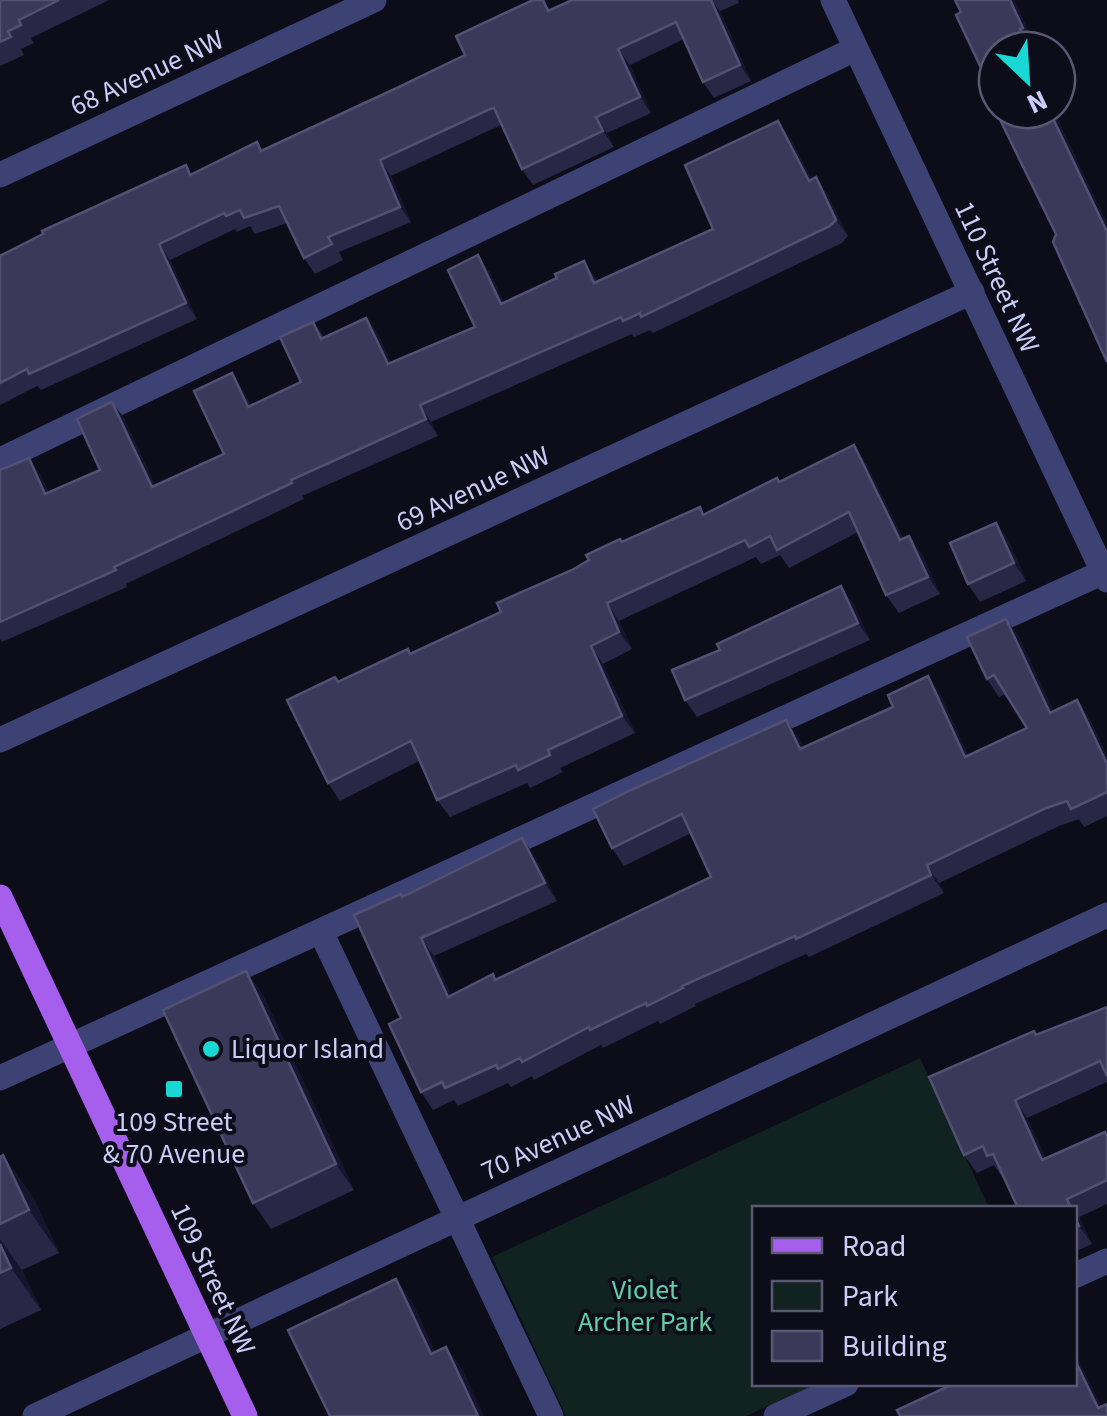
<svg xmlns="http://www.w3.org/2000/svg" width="1107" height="1416" font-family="'Source Sans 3',sans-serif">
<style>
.green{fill:#112320}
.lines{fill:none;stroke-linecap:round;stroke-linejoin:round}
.minor{stroke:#3d4274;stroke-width:25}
.major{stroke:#a65fed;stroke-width:25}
.wall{fill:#292746}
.shaded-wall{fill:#17152d}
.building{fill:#3b395a;stroke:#525073;stroke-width:2.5}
.poi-dot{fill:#19d8d3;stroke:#0d0d1a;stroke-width:4}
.labels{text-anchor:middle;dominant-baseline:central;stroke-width:8;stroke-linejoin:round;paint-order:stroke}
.street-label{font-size:28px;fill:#ccccf9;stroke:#0d0d1a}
.poi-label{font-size:28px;fill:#ccccf9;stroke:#0d0d1a;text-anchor:start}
.park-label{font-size:28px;fill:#61cfa6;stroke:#0d0d1a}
</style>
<rect width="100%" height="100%" fill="#0d0d1a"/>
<!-- green -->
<path class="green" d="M920,1058l69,150h-235v176h62l-70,32h-180l-74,-159z"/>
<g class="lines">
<!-- minor -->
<g class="minor">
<path d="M833,0l274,580"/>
<path d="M0,175l374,-175"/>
<path d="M0,460l855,-411"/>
<path d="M0,740l972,-448"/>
<path d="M321,932l230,484"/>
<path d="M0,1078l1103,-506"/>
<path d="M1074,1276l33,-15"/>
<path d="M35,1416l1072,-501"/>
<path d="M776,1416l70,-32"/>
</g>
<!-- major -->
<path class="major" d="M0,897l245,519"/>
</g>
<!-- wall -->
<g class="wall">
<path d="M0,0h109l-78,38 3,5 -13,6 3,6 -24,11z"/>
<path d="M533,0h10l7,10 22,-10h166l1,3 -19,8 31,70 -37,17 -11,-16 -19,-43 -54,26 21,48 -44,20 7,14 -81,38 -11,-16 -21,-44 -110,51 20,46 -72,30 4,8 -28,14 -11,-16 -17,-35 -32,11 -5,-8 -13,6 -2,-3 -65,31 27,59 -156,71 -4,-4 -37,19v-149l192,-82 71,-24 136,-63 66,-32z"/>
<path d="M955,0h59l21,46 -3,1 2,3h-37v60h60v-1l2,3 -4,2 52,110v138l-54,-120 3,-8 -70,-143 5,-2 -35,-74 5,-3z"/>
<path d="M790,138l21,41 16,15 21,42 -6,7 -189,90 -3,-3 -16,7 -2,-3 -201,88 7,14 -136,60 2,3 -178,85 1,3 -125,55 -2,-3v-169l40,4 9,19 51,-23 12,-68 12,16 31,68 69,-32 19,-64 8,16 50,-24 12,-60 11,15 42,-19 12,16 13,29 84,-36 14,-56 15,32 91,-26 2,4 116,-52z"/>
<path d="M866,463l37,76 19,15 18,40 -41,19 -13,-18 -28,-63 -69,36 -9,-13 -19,9 -5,-7 -137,64 13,28 -29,15 32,69 -75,35 3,4 -33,16 -3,-5 -77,34 -13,-17 -18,-39 -79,40 -12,-18 11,-101 69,-33 3,5 90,-42 121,-70 83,-28 75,-32z"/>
<path d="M996,523l13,18 17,40 -46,21 -12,-18z"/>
<path d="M853,603l17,37 -173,77 -12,-17z"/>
<path d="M1019,637l35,75 23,-12 12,18 18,38v60l-23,11 -5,-8 -20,7 -120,57 5,10 -135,64 -3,-3 -111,50 1,2 -36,18 -2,-3 -55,27 -2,-3 -67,35 -2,-4 -21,11 -3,-4 -50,23 -4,-6 -21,10 -12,-18 -20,-74 2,-122 132,-40 22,45 -123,55 17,39 45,-16 215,-102 -20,-44 -67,33 -12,-18 174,-128 17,27 90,-40 35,-31 12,18 28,61 59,-27 -21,-34 -7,3 -12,-18z"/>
<path d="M246,971l18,26 90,193 -83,39 -18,-26z"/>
<path d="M1107,1007v75l-80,36 19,41 61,-24v69l-28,13 13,27 -18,8v-44h-56l-16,-35 -2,1 -6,-9 -17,8 -13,-18 72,-120z"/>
<path d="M0,1157l33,40 26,56 -37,17 19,40 -41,19z"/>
</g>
<!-- shaded-wall -->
<g class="shaded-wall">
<path d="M711,0l9,11 31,70 -11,-16z"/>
<path d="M1010,0h4l21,46 -12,-18z"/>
<path d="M618,49l12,16 21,48 -11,-16z"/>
<path d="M1049,110h3l3,4 52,110v8z"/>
<path d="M596,117l11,16 7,14 -11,-16z"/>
<path d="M778,121l12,17 30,59 -11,-16z"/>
<path d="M380,160l11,16 20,46 -11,-15z"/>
<path d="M816,177l11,17 21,42 -12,-16z"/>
<path d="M159,244l11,16 27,59 -11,-16z"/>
<path d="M478,255l11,16 24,50 -12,-17z"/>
<path d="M584,261l11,16 11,22 -12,-16z"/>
<path d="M366,318l12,16 21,47 -11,-17z"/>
<path d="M232,373l11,17 16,34 -11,-17z"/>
<path d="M112,402l12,16 40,86 -12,-17z"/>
<path d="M420,405l11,17 7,14 -12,-17z"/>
<path d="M854,445l12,18 47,94 -13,-17z"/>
<path d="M29,458l11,16 17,37 -12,-17z"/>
<path d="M996,523l13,18 17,40 -12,-18z"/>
<path d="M909,536l13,18 18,40 -12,-17z"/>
<path d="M841,586l12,17 17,37 -12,-17z"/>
<path d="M607,603l12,18 13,28 -13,-17z"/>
<path d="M1006,619l13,18 44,94 -13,-18z"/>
<path d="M591,646l12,18 32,69 -13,-17z"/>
<path d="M928,676l12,18 38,81 -13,-18z"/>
<path d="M1077,700l12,18 18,38v8z"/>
<path d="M786,720l13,18 13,29 -12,-18z"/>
<path d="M522,838l13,18 22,45 -12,-18z"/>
<path d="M927,865l12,18 5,10 -13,-18z"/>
<path d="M421,938l13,18 26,59 -12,-18z"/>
<path d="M246,971l18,26 90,193 -18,-26z"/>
<path d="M1015,1100l12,18 28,60 -13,-18z"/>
<path d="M3,1155l30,42 26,56 -30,-43z"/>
<path d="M1074,1210l5,7 13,27 -13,-18 -5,-10z"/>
<path d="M0,1239l22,31 19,40 -30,-42 -11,-24z"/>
<path d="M396,1279l17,24 34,75 -16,-24z"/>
<path d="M446,1347l17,23 21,46h-6z"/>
<path d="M1074,1350l32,66 -8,-8 -24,-50z"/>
</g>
<!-- building -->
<g class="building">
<path d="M0,0h59l-40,20 2,5 -13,6 3,6 -11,5z"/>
<path d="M533,0h10l5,11 24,-11h139l29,65 -37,17 -27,-60 -58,27 22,48 -44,20 7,14 -81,38 -28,-61 -4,1 -110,51 20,47 -72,30 4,7 -28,14 -25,-52 -35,12 -4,-8 -14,6 -2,-3 -65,31 27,59 -157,71 -2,-5 -27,14v-127l43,-22 -1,-3 144,-66 4,10 67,-33 4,9 138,-64 66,-32 -9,-19z"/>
<path d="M955,0h55l13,28 -3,1 8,16 -5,2 2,3h-28v60h52l58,122v130l-54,-120 3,-8 -70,-143 5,-2 -35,-74 5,-3z"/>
<path d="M778,121l31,60 7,-4 20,43 -6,6 -189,91 -1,-4 -17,8 -2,-4 -201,88 6,14 -135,61 1,3 -178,84 2,3 -116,52v-152l29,-12 16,36 55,-24 -23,-51 35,-17 40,85 72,-33 -30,-63 38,-18 16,34 53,-25 -21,-45 33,-15 8,17 45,-21 22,46 87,-37 -27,-57 30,-15 23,49 56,-26 -2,-4 29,-13 10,22 119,-54 -28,-64z"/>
<path d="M854,445l46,95 9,-4 19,41 -42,18 -37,-83 -72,38 -7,-14 -21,11 -4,-7 -138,63 12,29 -28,14 31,70 -74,34 2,5 -32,15 -2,-5 -79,35 -26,-59 -83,42 -41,-83 48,-23 3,5 70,-33 2,5 91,-42 -4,-9 75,-33 17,-10 -3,-5 34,-16 2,3 78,-35 3,8 74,-37 2,4z"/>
<path d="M996,523l18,40 -46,21 -18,-41z"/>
<path d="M841,586l17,37 -173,77 -13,-30 48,-20 -3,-6z"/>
<path d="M1006,619l44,94 27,-13 30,64v28l-36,17 -4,-8 -21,7 -119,57 4,10 -135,64 -1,-3 -113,50 1,2 -36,18 -1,-3 -56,27 -1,-3 -67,35 -2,-4 -22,11 -2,-4 -51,23 -3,-6 -21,10 -32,-68 12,-6 -47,-103 47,-21 1,3 120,-59 23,45 -124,55 27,59 45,-23 2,6 216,-103 -29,-63 -70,34 -19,-39 36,-18 157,-71 14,29 93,-42 -5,-12 40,-19 37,81 62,-29 -33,-53 -7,4 -20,-42z"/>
<path d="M246,971l90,193 -83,39 -90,-193z"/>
<path d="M1107,1007v69l-7,-15 -85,39 27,60 63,-28 2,4v44l-40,19 4,9h-53l-25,-54 -6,2 -4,-10 -19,9 -35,-78 105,-46 2,4z"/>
<path d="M3,1155l26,55 -29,14v-67z"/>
<path d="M1074,1216l5,10 -5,3z"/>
<path d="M0,1244l11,24 -11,5z"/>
<path d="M396,1279l35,75 15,-7 32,69h-148l-42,-86z"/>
<path d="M1074,1358l24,50 9,-4v12h-207l-3,-6 56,-26h121z"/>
</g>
<!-- markers -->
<g class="poi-dot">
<circle cx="211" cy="1049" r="10"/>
<rect x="164" y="1079" width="20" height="20" rx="5"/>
</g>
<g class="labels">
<!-- street labels -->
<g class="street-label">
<text transform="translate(147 73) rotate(-25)">68 Avenue NW</text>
<text transform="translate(997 277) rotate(65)">110 Street NW</text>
<text transform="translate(473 489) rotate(-25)">69 Avenue NW</text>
<text transform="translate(558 1138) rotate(-25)">70 Avenue NW</text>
<text transform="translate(213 1279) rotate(65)">109 Street NW</text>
</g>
<!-- poi labels -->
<g class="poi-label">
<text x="231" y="1049">Liquor Island</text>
<text x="174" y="1122" text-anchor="middle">109 Street<tspan x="174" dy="32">&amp; 70 Avenue</tspan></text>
</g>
<!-- park labels -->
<g class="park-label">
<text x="645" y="1290">Violet<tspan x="645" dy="32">Archer Park</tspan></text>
</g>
</g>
<!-- legend -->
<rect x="752" y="1206" width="325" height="180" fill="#0d0d1a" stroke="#595973" stroke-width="2.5"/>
<rect x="772" y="1238" width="50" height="15" fill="#a65fed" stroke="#595973" stroke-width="2.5"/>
<text x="842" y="1256" font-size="30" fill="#ccccf9">Road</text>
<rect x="772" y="1281" width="50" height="30" fill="#112320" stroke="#595973" stroke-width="2.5"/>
<text x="842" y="1306" font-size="30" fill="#ccccf9">Park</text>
<rect x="772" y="1331" width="50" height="30" fill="#3b395a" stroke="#595973" stroke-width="2.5"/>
<text x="842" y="1356" font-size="30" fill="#ccccf9">Building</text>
<!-- north arrow -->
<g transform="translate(1027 80) rotate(155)"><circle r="48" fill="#0d0d1a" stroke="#595973" stroke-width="2.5"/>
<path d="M0-8L18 38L0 25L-18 38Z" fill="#19d8d3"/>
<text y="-15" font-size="28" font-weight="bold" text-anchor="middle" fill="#ccccf9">N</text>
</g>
</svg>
